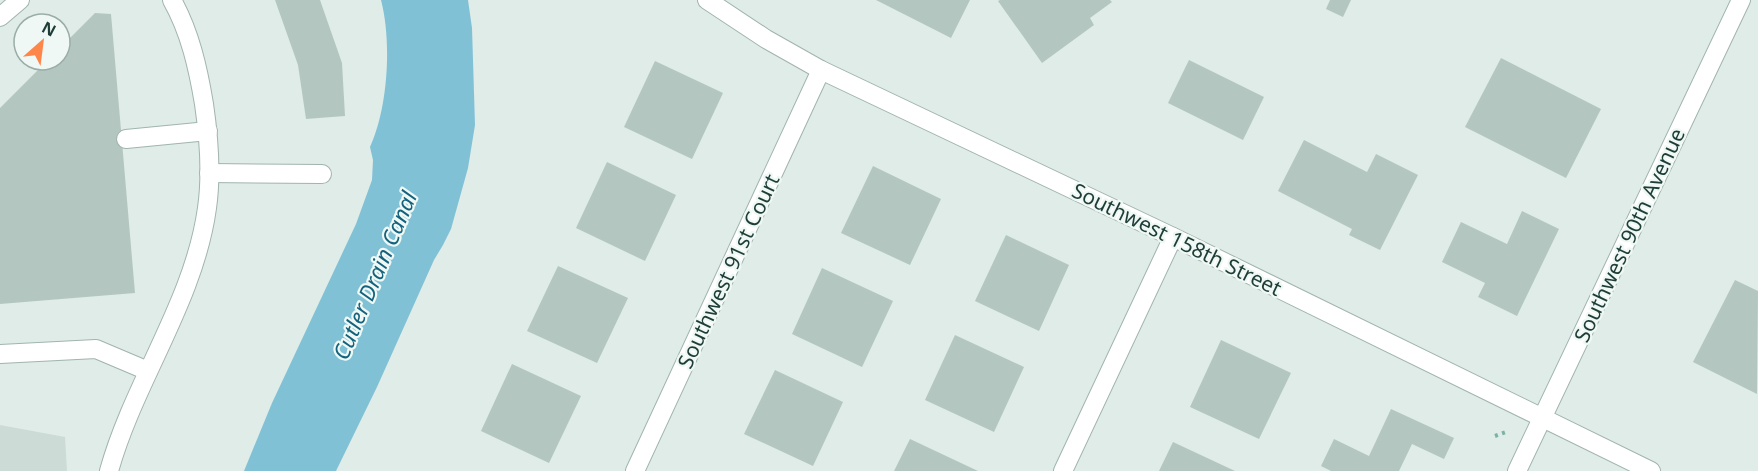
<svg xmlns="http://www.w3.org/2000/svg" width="1758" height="471" font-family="'Noto Sans',sans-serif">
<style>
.built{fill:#cddbd6}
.water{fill:#81c1d6}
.building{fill:#b4c6c0}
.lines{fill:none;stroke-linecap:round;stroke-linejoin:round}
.minor-casing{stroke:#a1b4af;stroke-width:20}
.path{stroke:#7cb2a6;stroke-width:4;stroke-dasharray:3 4.5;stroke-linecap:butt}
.minor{stroke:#fff;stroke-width:18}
.labels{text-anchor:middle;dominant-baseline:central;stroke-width:4.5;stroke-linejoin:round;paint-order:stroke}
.street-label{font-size:21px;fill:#1e3d37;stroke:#eff8f4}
.water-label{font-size:22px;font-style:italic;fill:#13627e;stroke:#eff8f4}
</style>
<rect width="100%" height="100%" fill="#dfece7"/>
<!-- built -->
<path class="built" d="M0,425l65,12 2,34h-67z"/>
<!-- water -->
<path class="water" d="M381,0h87l4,28 3,97 -7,43 -17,61 -8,16 -9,15 -57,127 -41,84h-92l28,-68 84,-179 16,-44 1,-20 -3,-13c18,-39 22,-105 11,-147z"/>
<!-- building -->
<g class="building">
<path d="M275,0h45l22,63 3,53 -39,3 -8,-54z"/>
<path d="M876,0h94l-19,38z"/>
<path d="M1000,0h110l2,2 -22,16 4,7 -52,38 -44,-62z"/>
<path d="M1330,0h21l-8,17 -17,-8z"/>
<path d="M95,13l16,1 24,279 -135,11v-196l48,-48h12v-12z"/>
<path d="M1501,58l100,51 -35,69 -101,-51z"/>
<path d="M1189,60l75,37 -21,43 -75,-37z"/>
<path d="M655,61l68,32 -31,66 -68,-32z"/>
<path d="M1304,140l63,32 9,-18 42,21 -38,75 -31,-15 3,-6 -74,-38z"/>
<path d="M607,162l69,33 -31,66 -69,-33z"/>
<path d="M873,166l68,33 -31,66 -69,-32z"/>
<path d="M1522,211l37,18 -42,87 -39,-19 7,-14 -43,-21 19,-40 46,22z"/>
<path d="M1006,235l63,30 -30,66 -64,-30z"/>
<path d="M558,266l70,32 -31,65 -70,-32z"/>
<path d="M822,268l71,33 -31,66 -70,-33z"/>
<path d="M1735,280l23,11 -1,103 -64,-32z"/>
<path d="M955,335l69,32 -30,65 -69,-32z"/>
<path d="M1221,340l70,33 -32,66 -69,-32z"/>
<path d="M512,364l69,32 -32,67 -68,-32z"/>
<path d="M775,370l68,32 -30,64 -69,-32z"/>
<path d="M1391,409l63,29 -10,21 -32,-15 -13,27h-68l-10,-5 13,-27 35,17z"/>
<path d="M910,439l68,32h-84z"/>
<path d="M1173,442l62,29h-76z"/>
</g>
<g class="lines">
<!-- minor casing -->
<g class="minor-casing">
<g id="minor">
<path d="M707,0l59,39 55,31 352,167 478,234"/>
<path d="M0,17l20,-17"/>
<path d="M126,139l82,-8"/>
<path d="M209,173l113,1"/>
<path d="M0,354l96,-5 52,22"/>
<path d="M109,471c25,-90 85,-169 98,-263 5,-35 2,-70 -3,-104 -6,-36 -14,-72 -32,-104"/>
<path d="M635,471l186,-401"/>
<path d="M1063,471l110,-234"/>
<path d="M1517,471l224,-471"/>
</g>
</g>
<!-- path -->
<path class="path" d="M1495,436l11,-4"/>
<!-- minor -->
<use href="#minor" class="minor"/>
</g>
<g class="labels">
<!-- street labels -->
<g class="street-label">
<text transform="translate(1629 235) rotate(-65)">Southwest 90th Avenue</text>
<text transform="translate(1177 239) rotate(26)">Southwest 158th Street</text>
<text transform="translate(728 271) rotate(-65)">Southwest 91st Court</text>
</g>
<!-- water labels -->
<g class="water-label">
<text transform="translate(374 275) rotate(-67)">Cutler Drain Canal</text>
</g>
</g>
<!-- north arrow -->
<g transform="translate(42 42) rotate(28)"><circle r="28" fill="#eff8f4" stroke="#9bada8" stroke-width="1.5"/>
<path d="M0-4.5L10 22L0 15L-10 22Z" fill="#ff864a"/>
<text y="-9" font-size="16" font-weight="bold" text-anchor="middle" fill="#1e3d37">N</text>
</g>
</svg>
